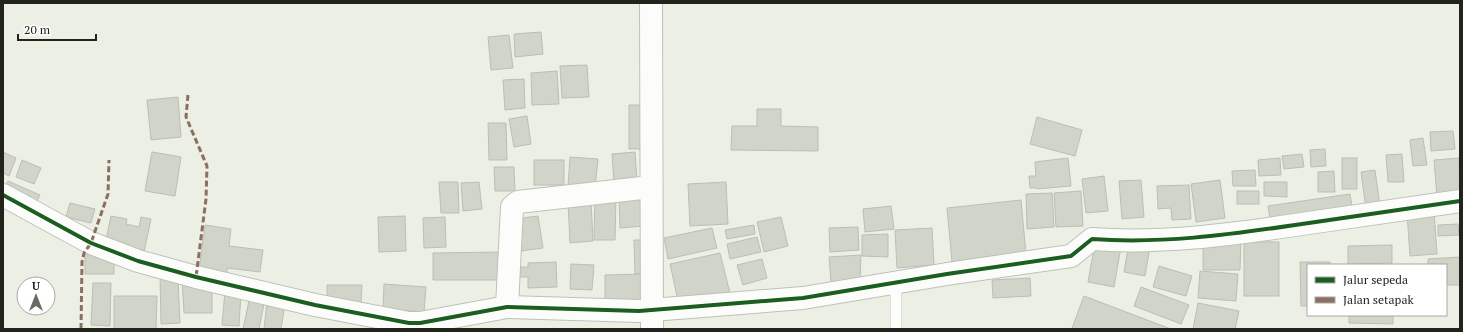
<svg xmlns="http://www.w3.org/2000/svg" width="1463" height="332" font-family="'PT Serif',serif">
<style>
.building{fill:#d0d4c9;stroke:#bcbeb5}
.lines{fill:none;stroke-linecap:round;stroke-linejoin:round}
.service-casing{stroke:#bec1b8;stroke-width:12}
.minor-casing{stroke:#bec1b8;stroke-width:24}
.service{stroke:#fcfdfb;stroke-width:11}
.minor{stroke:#fcfdfb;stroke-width:22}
.quiet{stroke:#8d6e63;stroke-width:3;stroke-dasharray:6 3;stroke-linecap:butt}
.cycleway-casing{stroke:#fff;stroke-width:6}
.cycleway{stroke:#1b5e20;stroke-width:4}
</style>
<rect width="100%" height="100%" fill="#ecf0e4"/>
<!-- building -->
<g class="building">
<path d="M541,32l2,22 -28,3 -1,-23z"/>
<path d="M509,35l4,33 -22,2 -3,-33z"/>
<path d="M587,65l2,32 -27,1 -2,-32z"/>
<path d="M557,71l2,33 -27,1 -1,-32z"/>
<path d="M524,79l1,29 -20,2 -2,-30z"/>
<path d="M178,97l3,40 -30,3 -4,-40z"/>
<path d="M629,105h14l1,44h-15z"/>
<path d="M757,109h24v17l37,1v24l-87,-1 1,-24h25z"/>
<path d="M527,116l4,28 -17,3 -5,-28z"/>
<path d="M1037,117l45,13 -7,26 -45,-12z"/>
<path d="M488,123h18l1,37h-18z"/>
<path d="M1453,131l2,18 -24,2 -1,-19z"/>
<path d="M1423,138l4,27 -14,1 -3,-26z"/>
<path d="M1325,149l1,17 -15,1 -1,-17z"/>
<path d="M3,152l13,6 -7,18 -6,-3z"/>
<path d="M152,152l29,5 -6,39 -30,-5z"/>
<path d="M635,152l2,29 -23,2 -2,-29z"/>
<path d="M1302,154l2,13 -20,2 -2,-13z"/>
<path d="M1402,154l2,28h-16l-2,-27z"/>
<path d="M570,157l28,2 -3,29 -27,-2z"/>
<path d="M1068,158l3,28 -34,3v-1h-7l-1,-12h7l-1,-14z"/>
<path d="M1280,158l1,17 -22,1 -1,-16z"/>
<rect x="1342" y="158" width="15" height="31"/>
<path d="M1459,158l1,36 -23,2 -3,-36z"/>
<path d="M22,160l19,8 -7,16 -18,-7z"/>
<rect x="534" y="160" width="30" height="25"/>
<path d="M494,167h20l1,24h-20z"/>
<path d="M1255,170l1,16h-23l-1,-15z"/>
<path d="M1375,170l5,36 -14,3 -5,-37z"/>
<path d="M1334,171l1,21h-17v-20z"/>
<path d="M1104,176l4,35 -22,2 -4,-34z"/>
<path d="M1141,180l3,37 -22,2 -3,-38z"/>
<path d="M1220,180l5,38 -29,4 -5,-38z"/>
<path d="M8,181l32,14 -6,12 -31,-16z"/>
<path d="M439,182h19l1,31h-18z"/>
<path d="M479,182l3,27 -19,2 -2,-28z"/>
<path d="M726,182l2,42 -38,2 -2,-42z"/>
<path d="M1264,182h23v15l-23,-1z"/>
<path d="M1189,185l2,34 -19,1 -1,-12 -13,1 -1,-23z"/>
<path d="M1081,191l2,35 -27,1 -2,-34z"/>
<rect x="1237" y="191" width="22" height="13"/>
<path d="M1052,193l2,34 -27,2 -1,-35z"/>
<path d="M642,194l2,32 -24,2 -1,-33z"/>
<path d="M1350,194l3,19 -82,12 -3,-19z"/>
<path d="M595,197h21l-1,43h-21z"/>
<path d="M1021,200l5,54 -74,8 -5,-54z"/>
<path d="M591,201l2,40 -23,2 -2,-41z"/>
<path d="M70,203l25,6 -4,14 -25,-6z"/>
<path d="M891,206l3,23 -29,3 -2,-23z"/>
<path d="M1434,211l3,43 -27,2 -3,-43z"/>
<path d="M111,216l16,3 -1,5 13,3 2,-10 10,2 -7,33 -39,-8z"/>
<path d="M405,216l1,35 -27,1 -1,-35z"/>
<path d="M538,216l5,32 -23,3 -5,-32z"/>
<path d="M445,217l1,30 -22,1 -1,-30z"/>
<path d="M781,217l7,29 -24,6 -7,-30z"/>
<path d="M1458,224l1,11 -21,1v-11z"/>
<path d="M205,225l26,4 -2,17 34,4 -3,22 -33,-4v6l-28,-4z"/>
<path d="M754,225l1,9 -28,5 -2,-9z"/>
<path d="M858,227l1,23 -29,2 -1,-24z"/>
<path d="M712,228l5,20 -49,11 -4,-21z"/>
<path d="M932,228l2,37 -37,3 -2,-38z"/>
<path d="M888,234v23l-26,-1v-21z"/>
<path d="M757,237l4,15 -31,7 -3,-15z"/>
<path d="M1203,239l38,1 -1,30h-37z"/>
<path d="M634,240h14l1,34h-14z"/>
<rect x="1244" y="242" width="35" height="54"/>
<path d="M1095,243l26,4 -7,40 -26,-5z"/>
<path d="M1129,243l21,4 -5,29 -21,-4z"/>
<path d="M1392,245v18l-44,1v-18z"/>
<path d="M500,252l1,28h-68v-27z"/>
<path d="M720,253l10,40 -51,12 -9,-41z"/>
<path d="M85,254l29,1v19h-29z"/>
<path d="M861,255l-1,27h-29l-2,-25z"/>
<path d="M1460,257v28h-14v-20h-18v-6z"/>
<path d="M762,259l5,19 -24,7 -6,-20z"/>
<path d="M556,262l1,25 -29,1v-11h-9v-10h9v-4z"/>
<path d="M1300,262h30v3h-22v41h-7z"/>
<path d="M571,264l23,1 -2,25 -22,-1z"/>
<path d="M1159,266l33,10 -6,20 -33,-9z"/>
<path d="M1200,271l38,3 -2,27 -38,-3z"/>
<path d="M160,274l18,5 2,44 -19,1z"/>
<path d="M644,274v27l-39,1v-27z"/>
<path d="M182,278l30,9v26h-28z"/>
<path d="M1030,278l1,18 -38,2 -1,-18z"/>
<path d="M93,283h18l-1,43 -19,-1z"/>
<path d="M384,284l42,3 -2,25 -41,-3z"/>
<path d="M327,285h35l-1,19h-34z"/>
<path d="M1141,287l48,18 -8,19 -47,-18z"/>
<path d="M225,291l16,2 -2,33 -17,-1z"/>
<path d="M114,296h43l-1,33h-42z"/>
<path d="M250,296l15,3 -6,30h-16z"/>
<path d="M1084,296l87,33h-96l-3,-1z"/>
<path d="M267,302l18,2 -4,25h-17z"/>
<path d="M1198,303l41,8 -4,18h-42z"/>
<path d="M1349,315h44v9l-44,-1z"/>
</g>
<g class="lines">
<!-- service casing -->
<g class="service-casing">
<path id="service" d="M896,282v47"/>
</g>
<!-- minor casing -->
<g class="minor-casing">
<g id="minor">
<path d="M651,3l1,326"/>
<path d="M3,195l88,48 47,18 58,16 119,28 94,18h11l87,-16 132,4 164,-13 144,-24 124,-18 21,-17c68,5 136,-4 203,-14 55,-8 110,-16 165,-24"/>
<path d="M507,307l5,-100 6,-5 133,-15"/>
</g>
</g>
<!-- service -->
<use href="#service" class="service"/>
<!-- minor -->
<use href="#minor" class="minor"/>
<!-- quiet -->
<g class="quiet">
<path d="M188,95l-2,22 21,49 -1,33 -10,78"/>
<path d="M81,329l1,-67 2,-9 7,-10 17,-49 1,-34"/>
</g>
<!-- cycleway casing -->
<g class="cycleway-casing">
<path id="cycleway" d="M3,195l88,48 47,18 58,16 119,28 94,18h11l87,-16 132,4 164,-13 144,-24 124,-18 21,-17c68,5 136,-4 203,-14 55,-8 110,-16 165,-24"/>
</g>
<!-- cycleway -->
<use href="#cycleway" class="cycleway"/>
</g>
<!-- border -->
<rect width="1463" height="332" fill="none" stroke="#22241c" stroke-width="8"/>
<!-- legend -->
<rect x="1307" y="264" width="140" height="52" fill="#ffffff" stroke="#a7a7a4"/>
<rect x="1315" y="277" width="20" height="6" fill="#1b5e20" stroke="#a7a7a4"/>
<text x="1343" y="284" font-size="12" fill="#22241c">Jalur sepeda</text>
<rect x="1315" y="297" width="20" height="6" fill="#8d6e63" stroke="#a7a7a4"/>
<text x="1343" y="304" font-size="12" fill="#22241c">Jalan setapak</text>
<!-- north arrow -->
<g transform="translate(36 296)"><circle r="19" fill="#ffffff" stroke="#a7a7a4"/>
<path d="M0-3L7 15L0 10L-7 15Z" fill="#696b62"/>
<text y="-6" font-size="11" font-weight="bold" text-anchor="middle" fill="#22241c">U</text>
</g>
<!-- scale -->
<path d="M18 34v6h78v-6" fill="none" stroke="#22241c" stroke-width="2"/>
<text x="24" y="34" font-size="12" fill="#22241c" stroke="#ffffff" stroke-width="3" paint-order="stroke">20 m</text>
</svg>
